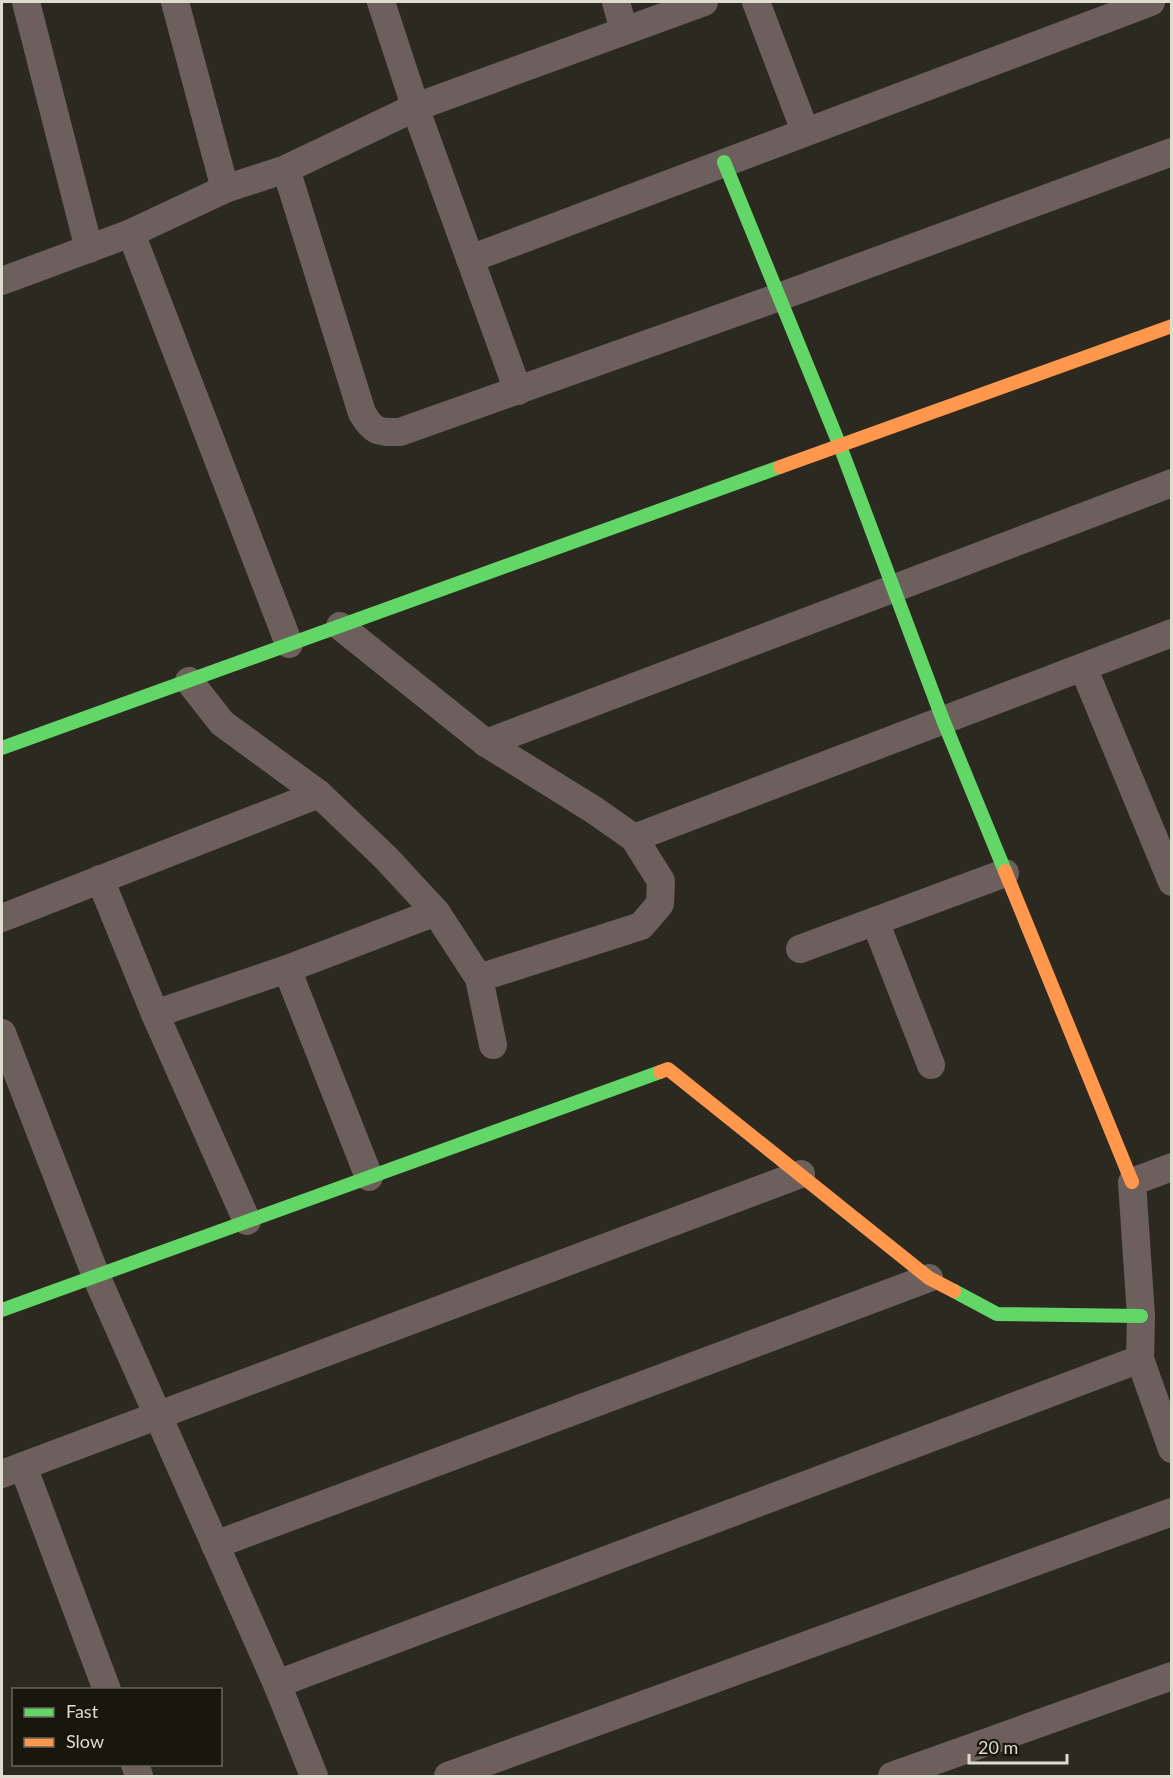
<svg xmlns="http://www.w3.org/2000/svg" width="1173" height="1778" font-family="Lato,sans-serif">
<style>
.lines{fill:none;stroke-linecap:round;stroke-linejoin:round}
.street{stroke:#6d605c;stroke-width:28}
.fast{stroke:#63d668;stroke-width:14}
.slow{stroke:#ff974d;stroke-width:14}
</style>
<rect width="100%" height="100%" fill="#2c2a20"/>
<g class="lines">
<!-- street -->
<g class="street">
<path d="M26,2l63,247"/>
<path d="M175,2l50,187"/>
<path d="M381,2l39,119 98,270"/>
<path d="M616,2l8,29"/>
<path d="M756,2l49,129"/>
<path d="M286,169l76,244c12,20 16,19 38,19l379,-135 393,-145"/>
<path d="M470,259l681,-257"/>
<path d="M2,281l129,-48"/>
<path d="M340,626l146,117 108,67 40,28 538,-205"/>
<path d="M289,644l-158,-411 94,-44 61,-20 130,-62 288,-105"/>
<path d="M1083,667l89,215"/>
<path d="M189,681l33,42 97,71 67,64 50,54 43,66 14,67"/>
<path d="M486,743l686,-260"/>
<path d="M100,879l55,135 92,207"/>
<path d="M2,918l317,-124"/>
<path d="M875,921l56,144"/>
<path d="M800,949l205,-76"/>
<path d="M287,969l82,208"/>
<path d="M479,978l162,-52 19,-22 1,-23 -27,-43"/>
<path d="M155,1014l132,-45 149,-57"/>
<path d="M2,1033l94,243 181,408 37,92"/>
<path d="M1172,1167l-40,15 9,134 -1,43 32,90"/>
<path d="M23,1466l84,224"/>
<path d="M2,1474l799,-300"/>
<path d="M215,1545l714,-267"/>
<path d="M277,1684l863,-325"/>
<path d="M135,1764l4,12"/>
<path d="M448,1776l724,-264"/>
<path d="M892,1776l280,-100"/>
</g>
<!-- fast -->
<g class="fast">
<path d="M724,162l116,284 103,274 62,151"/>
<path d="M2,748l778,-281"/>
<path d="M954,1291l43,23 144,2"/>
<path d="M2,1310l658,-238"/>
</g>
<!-- slow -->
<g class="slow">
<path d="M780,467l392,-141"/>
<path d="M1005,871l127,311"/>
<path d="M660,1072l8,-3 261,209 25,13"/>
</g>
</g>
<!-- border -->
<rect width="1173" height="1778" fill="none" stroke="#dedccf" stroke-width="6"/>
<!-- legend -->
<rect x="12" y="1688" width="210" height="78" fill="#18160d" stroke="#67655b" stroke-width="1.5"/>
<rect x="24" y="1708" width="30" height="9" fill="#63d668" stroke="#67655b" stroke-width="1.5"/>
<text x="66" y="1718" font-size="18" fill="#dedccf">Fast</text>
<rect x="24" y="1738" width="30" height="9" fill="#ff974d" stroke="#67655b" stroke-width="1.5"/>
<text x="66" y="1748" font-size="18" fill="#dedccf">Slow</text>
<!-- scale -->
<path d="M969 1754v9h98v-9" fill="none" stroke="#dedccf" stroke-width="3"/>
<text x="978" y="1754" font-size="18" fill="#dedccf" stroke="#18160d" stroke-width="4.5" paint-order="stroke">20 m</text>
</svg>
